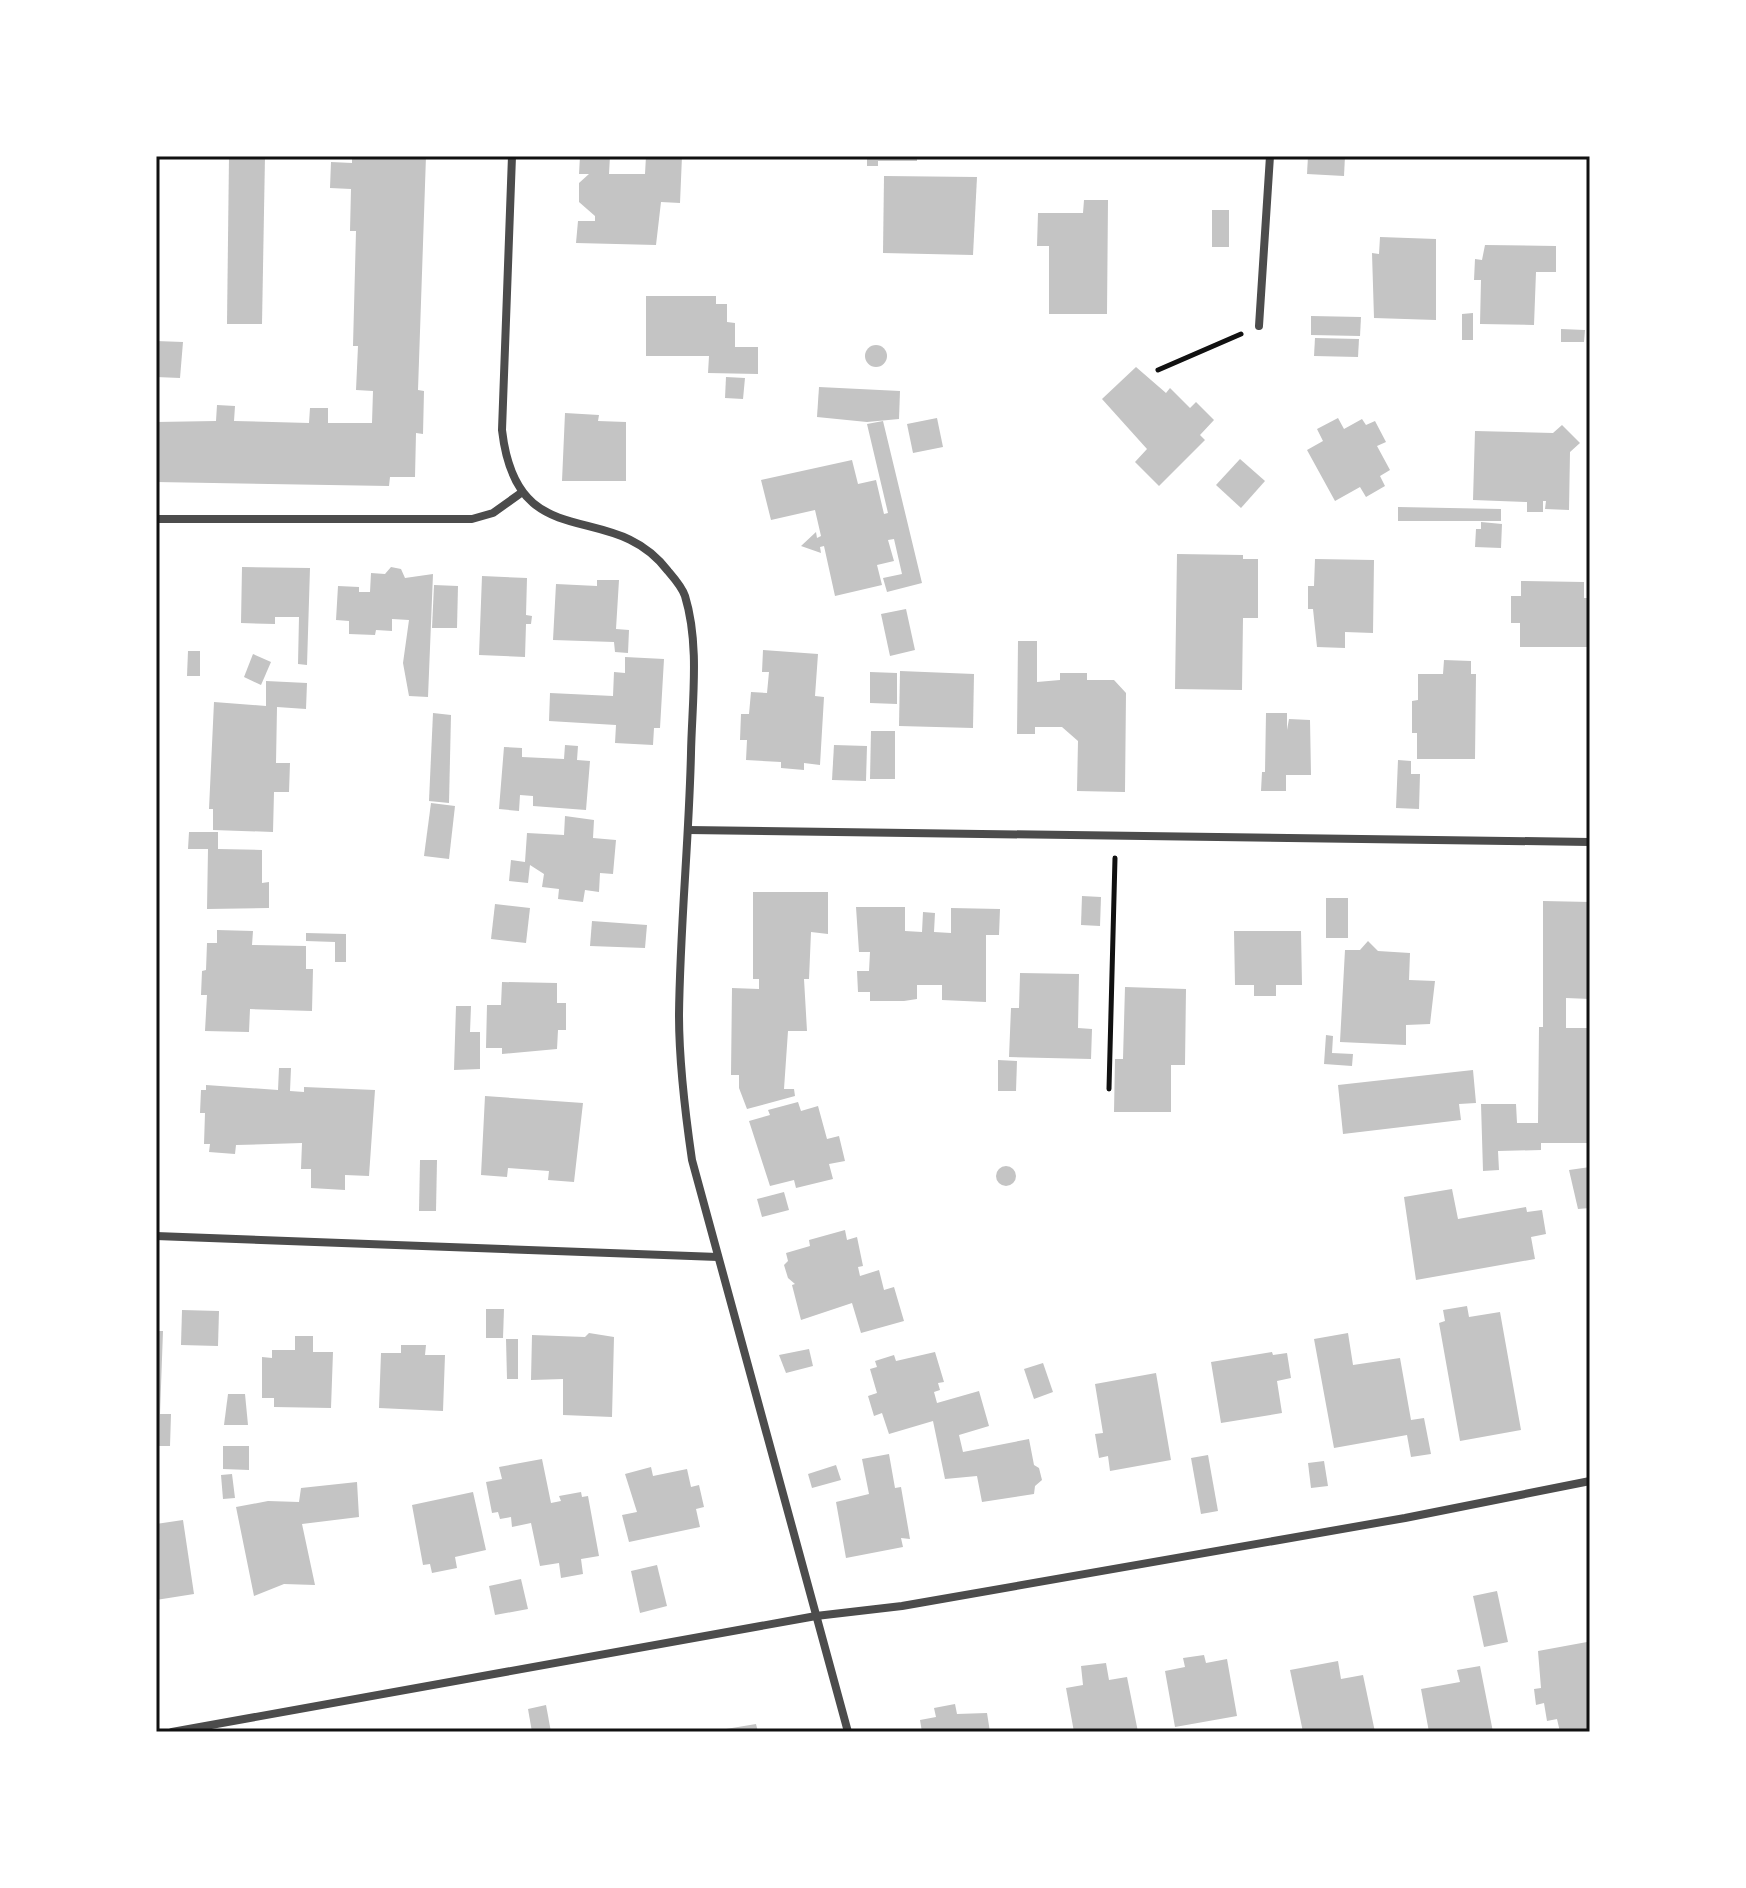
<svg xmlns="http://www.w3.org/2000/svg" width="1746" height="1888" font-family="'PT Sans Narrow',sans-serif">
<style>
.building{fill:#c4c4c4}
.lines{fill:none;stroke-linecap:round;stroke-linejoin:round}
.path{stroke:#111;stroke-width:5}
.minor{stroke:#4c4c4c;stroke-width:8}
.neatline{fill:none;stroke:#111;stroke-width:3}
</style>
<rect width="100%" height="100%" fill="#fff"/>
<!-- building -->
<g class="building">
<path d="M229,156h36l-3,168h-35z"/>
<path d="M352,156h74l-8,234 6,1 -1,43 -7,-1 -1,44h-25l-1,9 -233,-4v-60l60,-1 1,-16 18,1 -1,15 75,2 1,-15h18v15h44l1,-32 -17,-1 2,-44h-5l3,-115h-6l1,-42 -21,-1 1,-26 21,1z"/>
<path d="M580,156h30l-1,18h36l1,-18h36l-2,47 -19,-1 -5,43 -80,-2 2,-22h17v-5l-16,-14v-19l10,-9h-10z"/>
<path d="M867,156h50v5h-39v5h-11z"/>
<path d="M1308,156h37l-1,20 -37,-2z"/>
<path d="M884,176l93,1 -4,78 -90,-2z"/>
<path d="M1084,200h24l-1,114h-58v-68h-12l1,-33h45z"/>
<rect x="1212" y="210" width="17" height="37"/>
<path d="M1380,237l56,2v81l-62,-2 -2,-65 7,1z"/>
<path d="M1485,245l71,1v26h-20l-2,53 -54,-1 1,-44h-7l1,-21 7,1z"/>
<path d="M646,296h70v8h11v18l8,1v24h23v27l-50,-1 1,-17h-63z"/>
<path d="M1473,313v27h-11v-26z"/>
<path d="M1311,316l50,1 -1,19 -49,-1z"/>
<path d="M1561,329l24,1 -1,12h-23z"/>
<path d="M1315,338l44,1 -1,18 -44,-1z"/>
<path d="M156,341l27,1 -3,36 -24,-1z"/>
<circle cx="876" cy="356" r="11"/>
<path d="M1136,367l30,26 4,-5 20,20 6,-6 18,18 -14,15 5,5 -46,46 -24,-24 12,-13 -45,-50z"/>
<path d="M726,377l19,1 -2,21 -18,-1z"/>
<path d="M819,387l81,4 -1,28 -32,3 -50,-5z"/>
<path d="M565,413l34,2 -1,6 28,1v59h-64z"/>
<path d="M937,418l6,29 -30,6 -6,-29z"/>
<path d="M1338,418l6,11 18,-10 4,6 9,-4 11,21 -9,4 13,24 -10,6 5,10 -19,11 -6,-10 -25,14 -28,-51 16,-9 -6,-12z"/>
<path d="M883,421l39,162 -35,9 -4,-14 19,-4 -8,-35 -6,1 6,21 -17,4 5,20 -47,11 -11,-50 -4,1 1,6 -20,-7 15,-14 1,6 4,-2 -6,-26 -44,10 -10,-40 91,-20 6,24 18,-4 8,34 4,-1 -21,-89z"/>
<path d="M1562,425l18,18 -10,9 -1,58 -24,-1 1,-8h-3v11h-16v-10l-54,-2 2,-69 78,2z"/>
<path d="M1240,459l25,22 -24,27 -25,-23z"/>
<path d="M1398,507l103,2v12h-103z"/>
<path d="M1481,522l21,2 -1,24 -26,-1 1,-18h5z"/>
<path d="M1177,554l66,1v4h15v59h-15l-1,72 -67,-1z"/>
<path d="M1315,559l59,1 -1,73 -28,-1v16l-28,-1 -4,-38h-5v-23h6z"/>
<path d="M242,567l68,1 -3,97 -9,-1 1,-47h-24v7l-34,-1z"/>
<path d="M391,567l10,2 4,9 28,-4 -5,123 -19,-1 -6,-33 6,-43 -17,-1v12l-16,-1 -1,5 -26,-1v-13l-13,-1 2,-34 21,1v5h11l1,-19 14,1z"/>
<path d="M482,576l45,2 -1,37 6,1 -1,8h-5l-1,33 -46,-2z"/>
<path d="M597,580h22l-3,49 13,1 -1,23 -13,-1 -1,-10 -61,-2 3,-56 41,2z"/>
<path d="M1521,581l63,1v16h6v49h-70v-24h-9v-27h10z"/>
<path d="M434,585l24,1 -1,42h-25z"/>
<path d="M906,609l9,41 -25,6 -9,-42z"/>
<path d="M1018,641h19v41l23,-2v-7h27v7h27l12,13 -1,99 -48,-1 1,-50 -16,-14h-27v7h-18z"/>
<path d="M763,650l55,4 -3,42 9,1 -4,68 -16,-2v7l-23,-2v-6l-35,-2 1,-20h-7l1,-26h8l2,-22 16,1 2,-21h-7z"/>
<path d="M188,651h12v25h-13z"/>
<path d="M253,654l18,8 -10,23 -17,-8z"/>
<path d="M625,657l39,2 -4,69h-6l-1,17 -38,-2 1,-18 -67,-4 1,-28 63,3 1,-24 11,1z"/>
<path d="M1444,660l27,1v13h5l-1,85h-58v-26h-5v-32l6,-1v-26h25z"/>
<path d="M900,671l74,3 -1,54 -74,-2z"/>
<path d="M870,672l27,1v31l-27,-1z"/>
<path d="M266,681l41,2 -1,26 -29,-2 -1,56h14l-1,29h-15l-1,40 -60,-2v-21h-4l5,-107 52,4z"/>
<path d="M433,713l18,2 -2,88 -20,-2z"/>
<path d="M1266,713h21v17l2,-11 21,1 1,55h-25v16h-25l1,-19h3z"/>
<path d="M871,731h24v48h-25z"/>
<path d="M565,745l13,1 -1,14 13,1 -4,49 -53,-4v-10l-13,-1 -1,16 -20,-2 5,-62 18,1v9l42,2z"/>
<path d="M834,745l33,1 -1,35 -34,-1z"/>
<path d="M1398,760l13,1v13h9l-1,35 -23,-1z"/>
<path d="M431,803l24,3 -6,53 -25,-3z"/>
<path d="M565,816l29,4 -1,18 23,2 -3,34 -13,-1 -1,19 -14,-2 -2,12 -25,-3 1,-10 -17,-2 2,-13 -14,-9 -2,18 -19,-2 2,-21 14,2 2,-29 37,2z"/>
<path d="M189,832h29v17l44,1v33l7,-1v26l-62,1 1,-60h-20z"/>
<path d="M753,892h75v42l-17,-2 -2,47h-5l3,52h-19l-4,58h10l1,7 -48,13 -8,-21v-13h-8l1,-87 27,1v-10h-6z"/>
<path d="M1082,896l19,1 -1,29 -19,-1z"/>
<rect x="1326" y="898" width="22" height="40"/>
<path d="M1543,901l47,1v97l-24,-1v30h24l-2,115h-47v7l-43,1 1,19 -16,1 -2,-67h35l1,19h21l1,-96h4z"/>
<path d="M495,904l35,4 -4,35 -35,-4z"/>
<path d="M856,907h49v24l17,1 1,-20 12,1 -1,19 17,1v-25l49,1 -1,26h-13v67l-44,-2v-15h-25v14l-13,2h-34v-9h-12l-1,-21h12l1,-19h-11z"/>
<path d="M592,921l55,4 -2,23 -55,-2z"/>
<path d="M217,930l36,1 -1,14 54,1v23h7l-1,42 -62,-2 -1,23 -44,-1 2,-36h-6l1,-24 4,-1 1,-27h10z"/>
<path d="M1234,931h67l1,54h-26v11h-22v-11h-19z"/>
<path d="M306,933l40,1v28h-11v-20l-29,-1z"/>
<path d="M1368,941l10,10 32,2 -1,27 26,1 -5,43 -24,1v20l-66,-3 5,-92h15z"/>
<path d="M1020,973l59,1 -1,54 14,1 -1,30 -82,-2 2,-49h8z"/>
<path d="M502,982l55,1v20h9v27h-8l-1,19 -55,5v-6h-16l1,-43h14z"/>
<path d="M1125,987l61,2 -1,76h-14v47h-57l1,-53h8z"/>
<path d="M456,1006h15l-1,26h10v37l-26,1z"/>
<path d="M1326,1035l7,1 -1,17 21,1 -1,12 -28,-2z"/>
<path d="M998,1060l19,1 -1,30h-18z"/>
<path d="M279,1068h12l-1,23 14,1v-5l71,3 -6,86 -24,-1v15l-34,-2v-19h-10l1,-26 -66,2 -1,9 -26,-2 1,-8h-6l1,-31h-5l1,-23h5v-5l72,5z"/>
<path d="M1473,1070l3,33 -17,1 2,16 -118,14 -5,-49z"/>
<path d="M485,1096l98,7 -9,79 -26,-2 1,-9 -41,-3 -1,9 -26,-2z"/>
<path d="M798,1102l3,9 17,-5 9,33 12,-3 6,25 -16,3 4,15 -37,9 -2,-8 -24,6 -21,-65 21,-6 -2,-5z"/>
<path d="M420,1160h17l-1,51h-17z"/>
<circle cx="1006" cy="1176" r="10"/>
<path d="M1590,1167v41l-12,1 -9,-39z"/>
<path d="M1452,1189l6,30 68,-12 1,5 15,-2 4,24 -15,3 4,22 -119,21 -12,-83z"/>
<path d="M784,1192l5,18 -27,7 -5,-18z"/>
<path d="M845,1230l2,10 10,-3 6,29 -5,1 2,9 19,-6 5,20 10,-3 10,34 -43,12 -9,-30 -51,17 -9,-35 3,-1 -7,-6 -4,-13 4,-4 -2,-8 24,-7 -1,-6z"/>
<path d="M1467,1306l2,11 31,-5 21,118 -61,11 -21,-118 6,-2 -2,-11z"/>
<path d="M486,1309h18l-1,29h-17z"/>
<path d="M182,1310l37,1 -1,35 -37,-1z"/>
<path d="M156,1331h7l-3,83h11l-1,32h-14z"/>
<path d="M589,1333l25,4 -2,80 -49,-2v-36l-32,1 1,-45 53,2z"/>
<path d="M1348,1333l5,32 47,-7 11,62 13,-2 7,36 -20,3 -4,-22 -73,13 -20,-109z"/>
<path d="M295,1336h18v16h20l-2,56 -57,-1v-9h-12v-41l10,1v-8h23z"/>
<path d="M506,1339h12v40h-11z"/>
<path d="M401,1345h25l-1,10h20l-2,56 -64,-3 2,-55h20z"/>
<path d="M809,1349l4,17 -27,7 -7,-18z"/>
<path d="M935,1352l9,30 -6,1 2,7 -6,2 3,11 42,-12 10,35 -30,9 4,17 66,-13 5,26 5,3 3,12 -7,6 -1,8 -52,8 -5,-26 -32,3 -12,-58 -44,13 -7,-21 -8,3 -6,-20 9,-3 -7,-24 7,-2 -2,-6 19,-6 2,6z"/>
<path d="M1272,1352l1,3 14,-2 4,25 -14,3 5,32 -61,10 -10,-61z"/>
<path d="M1043,1363l10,29 -19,7 -10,-30z"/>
<path d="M1156,1373l15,87 -61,11 -2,-15 -9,2 -4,-24 8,-1 -8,-49z"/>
<path d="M228,1394h17l3,31h-24z"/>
<path d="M223,1446h26v24l-26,-1z"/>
<path d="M889,1454l6,34 6,-1 9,52 -9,-1 2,9 -57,11 -10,-56 33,-8 -7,-35z"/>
<path d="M1208,1455l10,56 -17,3 -10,-56z"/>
<path d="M542,1459l9,44 10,-2 -2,-5 22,-4 1,5 6,-1 11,60 -18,3 2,15 -22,4 -2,-15 -19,3 -9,-43 -19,4 -1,-10 -11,2 -2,-7 -6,1 -6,-31 16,-3 -3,-12z"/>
<path d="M1324,1461l4,25 -17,2 -3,-25z"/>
<path d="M836,1465l5,15 -29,8 -4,-14z"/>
<path d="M651,1467l2,9 34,-7 4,18 8,-2 5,22 -8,2 4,18 -71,15 -7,-27 15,-3 -12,-38z"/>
<path d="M232,1474l3,24 -12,1 -2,-24z"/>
<path d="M357,1482l2,35 -57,7 13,61 -31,-1 -30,12 -18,-89 32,-6 31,1 2,-14z"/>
<path d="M473,1492l13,58 -31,7 2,11 -25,5 -2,-9 -7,1 -11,-60z"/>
<path d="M183,1520l11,74 -38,6v-76z"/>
<path d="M657,1565l10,41 -27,7 -9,-42z"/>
<path d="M521,1579l7,30 -33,6 -6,-29z"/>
<path d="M1497,1591l11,51 -24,5 -11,-51z"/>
<path d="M1587,1642l3,90h-30l-3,-13 -10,2 -3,-18 -8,2 -2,-16 7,-1 -3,-37z"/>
<path d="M1204,1655l2,8 21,-4 10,57 -62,11 -10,-56 20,-4 -2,-9z"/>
<path d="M1338,1661l3,18 22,-4 12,57h-72l-13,-62z"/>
<path d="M1106,1663l3,17 18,-3 11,55h-64l-8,-44 17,-3 -2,-19z"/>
<path d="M1480,1666l13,66h-64l-8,-43 39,-7 -3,-12z"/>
<path d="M955,1704l2,10 30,-1 3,19h-68l-2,-12 16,-3 -2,-9z"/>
<path d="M546,1705l5,27h-19l-4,-23z"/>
<path d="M756,1724l2,8h-37l-1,-2z"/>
</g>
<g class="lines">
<!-- path -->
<g class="path">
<path d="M1158,370l83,-36"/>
<path d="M1109,1089l6,-231"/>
</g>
<!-- minor -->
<g class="minor">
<path d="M512,156l-10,274c15,130 110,66 166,141 6,7 14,16 17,25 15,49 7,106 6,157 -2,87 -11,174 -12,262 0,48 6,97 13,145l156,572"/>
<path d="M1259,326l11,-170"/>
<path d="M156,519h316l21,-6 28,-20"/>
<path d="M688,830l902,12"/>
<path d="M156,1236l562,21"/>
<path d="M172,1732l644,-116 86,-10 503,-88 185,-37"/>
</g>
</g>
<!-- border -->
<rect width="1746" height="1888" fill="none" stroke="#ffffff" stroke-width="316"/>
<rect x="158" y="158" width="1430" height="1572" class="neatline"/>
</svg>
